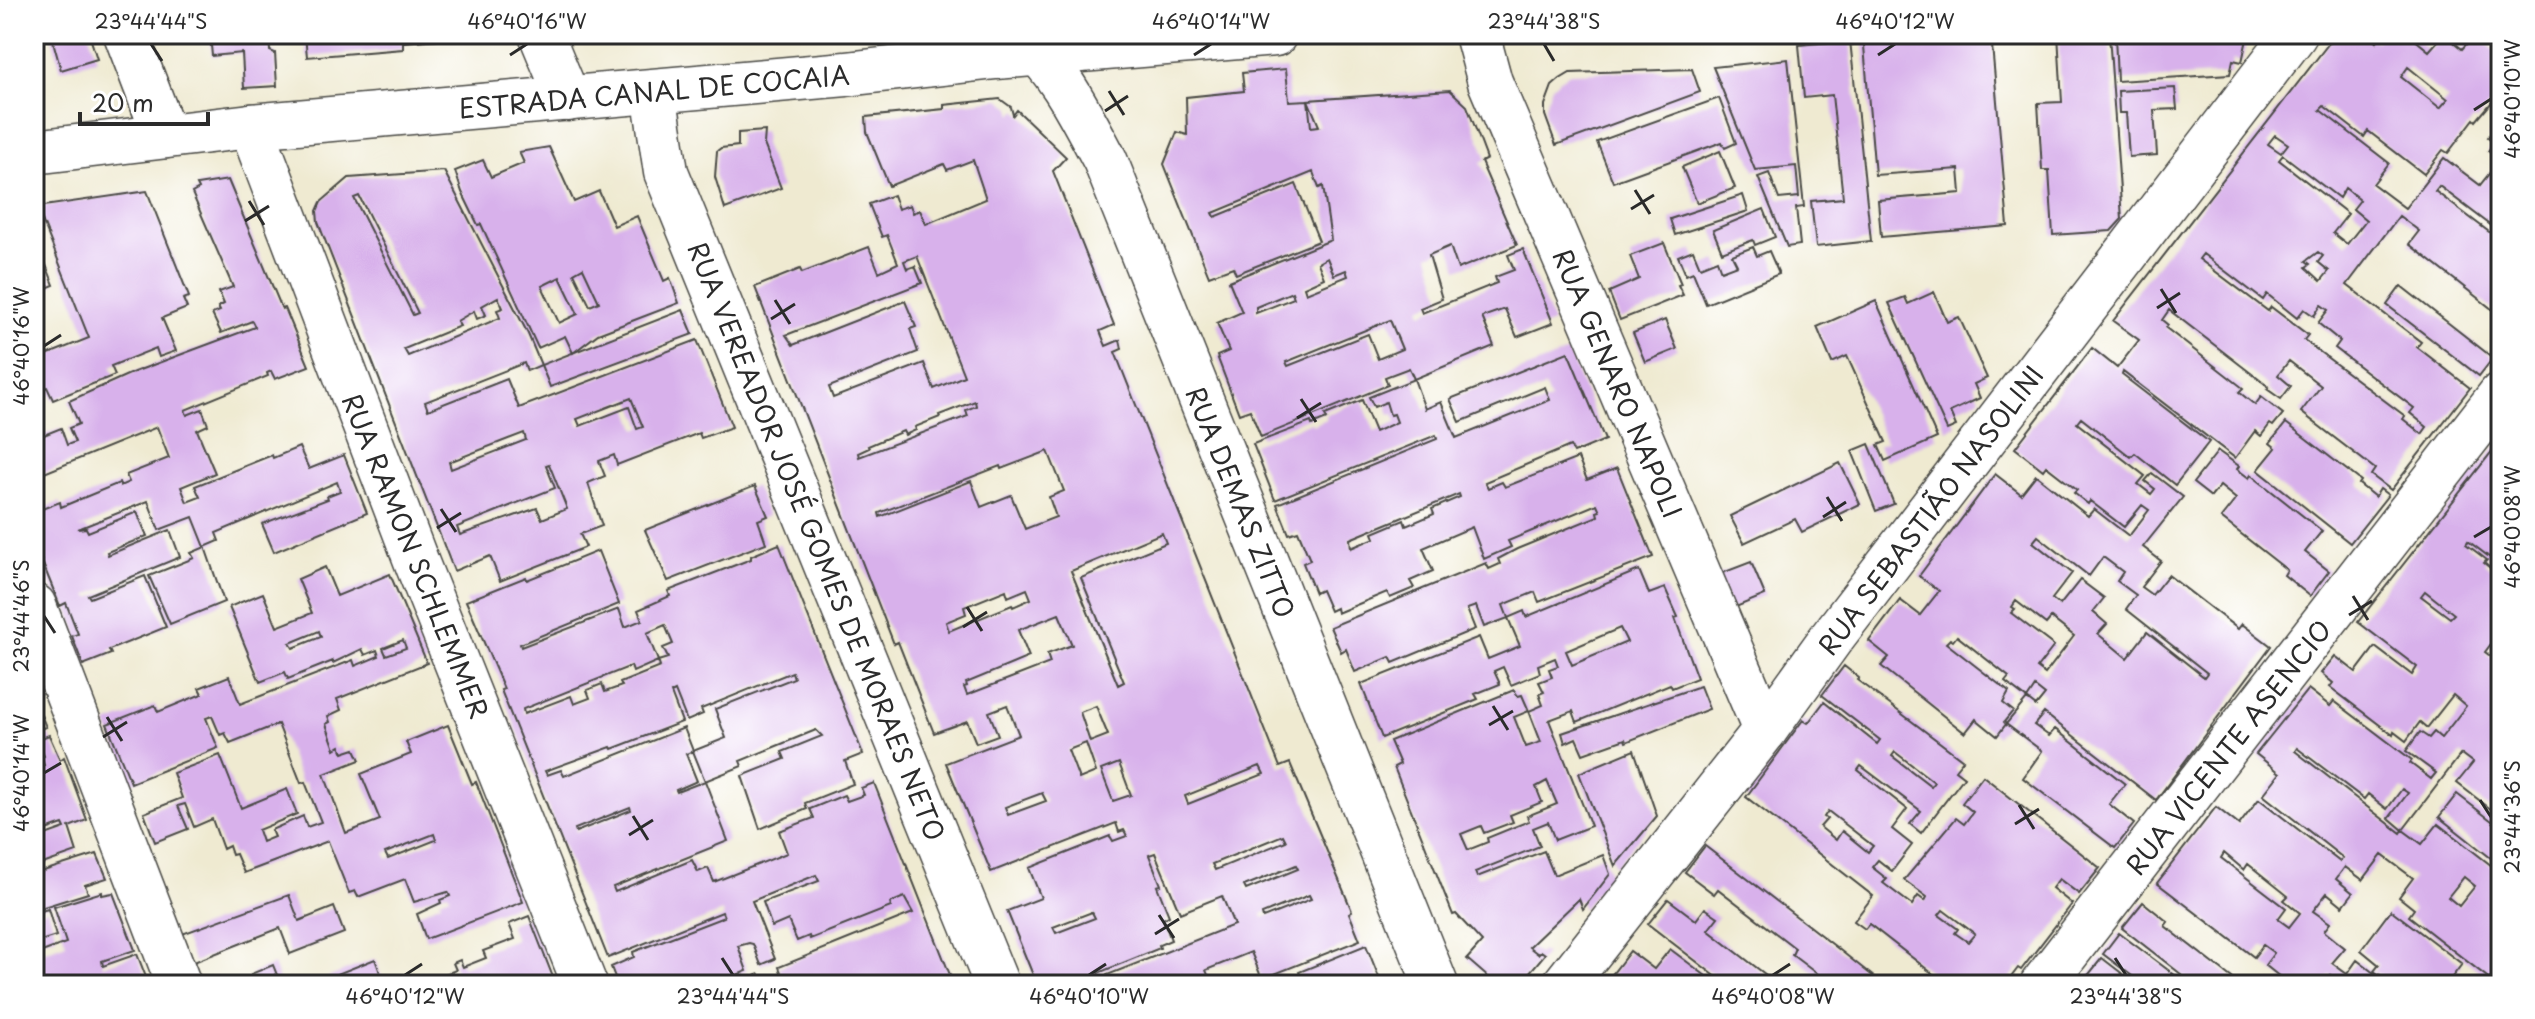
<svg xmlns="http://www.w3.org/2000/svg" width="2535" height="1019" font-family="'Playpen Sans',sans-serif">
<style>
.building{fill:#d8b1eb;fill-rule:evenodd}
.lines{fill:none;stroke-linecap:round;stroke-linejoin:round}
.minor-casing{stroke:#484844;stroke-width:47}
.major-casing{stroke:#484844;stroke-width:47}
.minor{stroke:#fff;stroke-width:44}
.major{stroke:#fff;stroke-width:44}
.ticks{fill:none;stroke:#2b2b2b;stroke-width:3}
.labels{text-anchor:middle;dominant-baseline:central;stroke-width:7;stroke-linejoin:round;paint-order:stroke}
.street-label{font-size:26px;fill:#2b2b2b;stroke:#fff}
.neatline{fill:none;stroke:#2b2b2b;stroke-width:3}
.ticks-label{font-size:20px;text-anchor:middle;fill:#2b2b2b}
</style>
<rect width="100%" height="100%" fill="#fff"/>
<filter id="ink" filterUnits="userSpaceOnUse"><feTurbulence type="fractalNoise" baseFrequency=".0125" numOctaves="2"/><feDisplacementMap in="SourceGraphic" scale="16" xChannelSelector="R" yChannelSelector="G"/><feConvolveMatrix kernelMatrix="1 2 1 2 8 2 1 2 1" color-interpolation-filters="sRGB"/></filter>
<filter id="wash" filterUnits="userSpaceOnUse"><feTurbulence type="fractalNoise" baseFrequency=".006" numOctaves="4" result="noise"/><feDisplacementMap in="SourceGraphic" scale="32" xChannelSelector="R" yChannelSelector="G"/><feGaussianBlur stdDeviation="1.8" result="paint"/><feColorMatrix in="noise" values="0 0 0 0 0 0 0 0 0 0 0 0 0 0 0 0 0 1.4 0 .05"/><feComposite in="paint" operator="in"/></filter>
<g filter="url(#wash)">
<rect width="100%" height="100%" fill="#efead1"/>
<g id="blocks">
<!-- building -->
<g class="building">
<path d="M51,34h38l8,25 -36,11z"/>
<path d="M210,34h59l1,17 5,2 2,33 -33,2 -2,-35 -30,3z"/>
<path d="M305,34h169v2l-71,6v7l-96,8z"/>
<path d="M1863,34h128l17,192 -127,11 -3,-37 83,-7 -2,-24 -84,6z"/>
<path d="M2058,34h51l13,185 -11,12 -58,4 -4,-65h-7l-4,-67 24,-1z"/>
<path d="M2115,34h133l-6,28 -9,-2 -3,14 -113,7z"/>
<path d="M2336,34h30l10,8 7,-8h25l21,17 15,-17 18,15 13,-15 26,22v53l-9,-7 -16,19 -2,-2 -26,34 -5,-3 -19,24 -56,-43 -4,6 -40,-31 -4,4 69,53 -16,21 32,24 39,-50 36,27 20,-25 -12,-9 6,-9 -6,-5 8,-11 -4,-3 9,-11v121l-62,-47 -4,5 66,50v66l-4,6 -88,-69 10,-13 -20,-15 -52,69 74,57 -4,5 53,41 -79,102 -20,-15 4,-6 -74,-57 20,-26 -32,-25 -11,14 13,11 -10,13 -14,-10 2,-2 -100,-77 -7,10 6,5 -2,3 77,60 -4,4 16,13 6,-8 22,17 -10,12 -3,-2 -9,12 -6,-5 -20,27 -112,-86 -1,3 87,67 -34,43 -40,-32 -4,4 -50,-39 -4,5 68,53 -7,8 13,10 4,-5 -10,-8 7,-8 31,24 -40,50 18,14 -20,26 11,8 16,-20 70,54 4,-5 29,22 -115,154 -112,-87 -10,12 15,11 6,-7 70,55 -16,20 25,20 -19,24 -92,-70 19,-27 -36,-27 21,-25 -22,-17 4,-5 -52,-41 -4,5 -3,-2 -4,4 63,49 -6,11 10,8 -9,11 2,2 -9,12 -21,-17 -11,14 -84,-67 8,-9 -20,-16 31,-41 20,15 19,-24 -20,-15 76,-102 26,20 15,-19 52,41 6,-7 35,27 20,-26 -7,-5 -18,22 -34,-26 -2,3 -14,-11 3,-3 -31,-24 -3,4 -28,-22 77,-100 25,20 22,-28 -26,-19zM2408,67l40,32 -8,9 -39,-31zM2275,135l13,9 -7,9 -13,-9zM2283,155l56,43 6,-10 15,12 -7,9 13,11 -19,24 -14,-11 15,-19 -69,-54zM2318,252l5,4 -5,6 11,9 -8,10 -15,-14 4,-3 -4,-3zM2203,254l60,46 4,-6 30,24 7,-9 10,7 7,-11 7,5 -10,13 22,18 -5,7 79,60 -4,5 17,14 -5,7 -19,-15 2,-3 -101,-76 4,-5 -37,-28 -3,4 -69,-52zM2038,536l51,40 14,-19 20,15 -6,9 19,14 -10,14 81,64 -3,4 -57,-45 -20,26 -29,-24 9,-10 -14,-12 11,-14 -24,-18 -20,25 -8,-6 20,-26 -39,-31zM2016,601l30,23 5,-6 23,18 -29,38 -8,-6 17,-22 -43,-33 4,-4 -3,-2zM2035,687l10,8 -9,11 -9,-7z"/>
<path d="M1850,40l21,201 -55,6 -5,-46 32,-3 -11,-103 -28,3 -5,-53z"/>
<path d="M1788,59l16,148 -8,1 4,37 -13,2 -29,-70 11,-4 10,26 20,-2 -3,-31 -41,4 -42,-103z"/>
<path d="M1286,69l3,32 19,-1 3,27 8,-1 -11,-26 142,-10 17,16 20,53 -6,3 36,83 -59,24 -8,-23 -21,9 13,44 -22,9 2,5 75,-30 -2,-6 19,-7 -6,-15 15,-6 30,74 -36,14 -12,-28 -23,8 12,29 -80,33 -5,-11 -24,9 3,8 -127,52 -11,-27 -11,4 -22,-58 12,-5 -12,-28 25,-11 -13,-31 102,-41 -8,-54 -4,2 -6,-16 -100,41 2,4 81,-33 23,57 -83,33 -3,-7 -24,9 -45,-112 13,-32 10,3 -1,-38 58,-6 -2,-18zM1327,258l7,17 12,-5 2,6 -42,17 -2,-6 20,-9 -6,-15zM1292,292l2,6 -38,15v-6zM1390,320l12,29 -24,10 -10,-25 -80,32 -2,-4z"/>
<path d="M1692,69l8,23 -144,53 -11,-30v-10l7,-19 8,-7 10,-6z"/>
<path d="M2175,88l2,21 -23,1 3,45 -28,2 -3,-44h-7l-1,-22z"/>
<path d="M1719,98l17,45 -11,5 -3,-6 -109,40 -16,-40z"/>
<path d="M1000,99l11,8 2,8 4,-5 49,47 -13,14 61,154 -14,6 6,15 14,-6 2,9 -7,3 165,415 10,-4 62,148 -3,2 11,27 -98,39 -11,-27 -45,18 6,15h-175l-30,-74 34,-13 -12,-30 81,-32 3,5 14,-5 -3,-6 -5,2 -3,-9 -125,49 -45,-109 73,-28 -12,-30 -18,7 9,23 -22,8 -9,-22 -33,12 -36,-91 -4,2 -139,-357 45,-18 2,4 67,-26 10,25 19,-9 -11,-28 -5,2 -13,-33 24,-9 5,14 12,-4 3,8 7,-3 6,14 60,-25 -13,-39 -26,10 -3,-6 -55,22 -22,-54 -1,-15 78,-8v-4zM917,256l47,120 -30,13 -10,-26 -91,35 -4,-11 89,-35 -8,-23 6,-2 -11,-26 -112,44 -7,-10 136,-52 -7,-17 -8,3 -3,-8zM975,401l1,5 -10,4 2,6 -109,41 -1,-4 11,-5 -1,-2 35,-15 2,4 11,-5 -1,-3 25,-10 -1,-2zM1048,451l16,40 -15,6 7,20 -31,12 -14,-34 -30,12 -10,-26 -91,36 -1,-4 121,-47 1,3zM1162,533l4,10 -85,35 43,104 -6,3 -47,-114zM1027,589l4,10 -18,8 -1,-2 -63,26 -3,-9 20,-8 -2,-7 42,-17 2,7zM1059,614l13,31 -25,9 3,9 -83,32 -3,-8 3,-1 -1,-3 63,-26 -11,-27zM1096,706l12,29 -18,7 -10,-30zM1086,743l10,29 -17,7 -11,-29zM1119,763l12,32 -18,6 -12,-31zM1260,766l4,8 -76,30 -3,-8zM1042,793l4,8 -38,14 -3,-8zM1283,835l3,6 -71,29 -3,-6zM1155,853l25,60 42,-17 12,29 -134,53 -2,-5 62,-25 -1,-3 12,-5 -8,-21 6,-3 -12,-30 4,-1 -12,-30zM1296,865l2,4 -52,21 -2,-4zM1309,895l2,4 -48,19 -1,-4zM1092,912l3,6 -39,15 -3,-6z"/>
<path d="M765,131l-1,13 17,44 -56,21 -10,-32 2,-26 4,-3 17,-2v-13z"/>
<path d="M549,147l25,55 25,-11 15,35 23,-10 27,65 6,-3 9,25 -81,31 -25,19 -8,-17 -27,12 -57,-124 -3,1 -16,-33 -7,-21 28,-11 8,17 33,-14 -5,-11zM583,268l16,34 -9,4 -16,-33zM560,277l18,37 -19,9 -17,-37z"/>
<path d="M1720,151l15,37 -38,15 -15,-36z"/>
<path d="M444,171l84,163 13,31 -14,6 -3,-8 -99,39 3,8 79,-31 12,29 178,-68 35,87 -31,11 -2,-5 -82,32 -3,-10 -15,6 6,15 -17,7 14,43 -22,8 6,13 -86,34 -10,-25 -36,15 -136,-349 -1,-11 4,-9 28,-24zM359,196l59,117 -5,2 -59,-117zM498,297l5,11 -6,2 3,8 -92,38 -4,-7 56,-23 -3,-5 17,-10 3,8 9,-4 -4,-9zM631,398l12,29 -6,2 -8,-22 -49,19 -3,-7zM524,433l2,7 -75,29 -2,-7zM549,464l18,45 -25,10 -5,-11 -77,27 -3,-8 98,-39 -9,-23z"/>
<path d="M228,180l54,129 3,-1 24,58 -34,13 -4,-8 -4,2 1,3 -83,34 2,5 15,-6 6,16 -11,5 18,43 -34,14 6,15 13,-5 -5,-11 77,-31 1,3 26,-11 10,22 35,-14 23,58 -93,39 -12,-28 66,-25 -1,-3 13,-5 -3,-9 -121,51 3,8 -14,6 -12,-30 -34,13 -11,-29 -70,28 8,-1 2,4 49,-20 10,24 -40,16 1,3 62,-25 10,27 -92,38 2,3 55,-22 21,51 -57,23 2,4 -28,11 -11,-29 6,-2 -12,-31 -6,3 -26,-64v-30l26,-10 1,5 58,-24 1,3 9,-4 -3,-7 43,-17 -12,-31 -120,49 -3,-7v-30l27,-11 6,17 8,-3 -6,-14 10,-4 -10,-23 65,-29 121,-45 -3,-6 -31,12 -9,-19 8,-3 -2,-4 6,-3 -5,-12 14,-5 -41,-94 7,-4 -2,-4z"/>
<path d="M147,191l42,106 -6,2 4,9 -25,10 14,33 -17,6 -3,-9 -45,18 4,9 -62,25 -6,-13 -6,3 -7,-18v-12l55,-22 -52,-131z"/>
<path d="M1743,195l5,16 -73,24 -5,-16z"/>
<path d="M1764,209l11,28 -20,8 -2,-5 -31,12 -9,-22z"/>
<path d="M34,235l20,50 -20,8z"/>
<path d="M1664,243l17,41 -3,1 5,10 -63,25 -11,-28 30,-13 -9,-23z"/>
<path d="M1753,247l4,9 12,-5 10,23 -73,30 -13,-32 -7,3 -8,-19 15,-6 7,17 17,-7 4,11 16,-6 -5,-10z"/>
<path d="M2401,286l92,72 -14,18 -92,-71z"/>
<path d="M1934,292l13,30 12,-5 28,61 -13,6 6,14 -30,14 6,14 -9,4 -58,-127 16,-6 3,7z"/>
<path d="M1876,301l61,137 -52,23 -7,-16 8,-3 -39,-86 -15,7 -15,-36z"/>
<path d="M683,310l10,24 -143,53 -9,-22z"/>
<path d="M1665,320l12,29 -32,13 -12,-29z"/>
<path d="M1568,352l37,88 -31,13 -4,-7 -85,36 3,6 14,-6 3,5 73,-29 9,22 30,-12 36,89 -114,45 -4,-10 -32,13 5,13 16,-7 2,6 113,-47 10,24 16,-6 13,29 -3,1 22,60 -25,10 -2,-4 -93,38 -4,-11 -24,9 42,106 -36,14 -7,-18 -15,6 7,18 -65,26 2,5 67,-26 10,24 49,-20 7,19 -27,35 -4,-10 -50,48 9,7 3,-3 4,3 -26,31h-22l-30,-26 15,-17 -26,-28 -3,1 -59,-148 6,-3 -10,-23 124,-51 4,6 4,-1 7,16 -15,6 12,30 15,-5 -12,-31 14,-6 -4,-11 5,-2 -5,-10 13,-5 -3,-8 9,-3 -3,-8 -17,7 2,8 -29,12 -8,-18 -9,4 6,13 -25,10 3,5 -96,39 -21,-54 118,-47 9,22 32,-13 -12,-28 -24,9 -8,-21 -9,3 8,20 -82,34 -3,-6 -35,15 -9,-23 -5,3 -11,-25 156,-64 3,6 11,-5 -2,-5 19,-10 81,-33 -1,-4 3,-1 -3,-7 -89,37 3,6 -27,12 -12,-32 -49,21 10,23 -23,10 4,7 -24,10 -3,-6 -50,21 -1,-5 -6,3 -9,-21 -6,3 -12,-30 7,-3 -12,-29 -9,3 -12,-30 160,-65 -1,-4 -161,65 -22,-56 58,-22 1,3 15,-6 -2,-4 37,-15 13,32 22,-10 -3,-8 -4,1 -4,-13 -12,5 -5,-10 45,-18 11,30 16,-7 15,36 94,-38 -5,-13 -85,35 -10,-23zM1459,494l1,3 -28,12 2,5 -28,12 -2,-6 -31,13 2,5 -24,10 -1,-9zM1620,628l7,14 -55,23 -6,-14zM1547,781l10,23 -30,12 2,5 -42,17 1,4 -20,8 -7,-16 20,-8 3,7 29,-11 -3,-7 32,-13 -6,-15z"/>
<path d="M2286,423l75,58 -2,3 16,13 5,-8 8,6 -38,48 -92,-73 18,-22 -6,-5z"/>
<path d="M2501,440v126l-33,-25 -2,3 21,16 -3,3 17,14v75l-10,-8 -6,8 12,9 4,-6v91l-3,5 3,2v64l-44,-34 16,-20 -12,-9 -58,76 19,14 16,-20 63,49v94l-10,13 -82,-64 5,-7 -15,-12 14,-19 -31,-23 -19,25 -18,-13 -9,12 17,14 -10,13 -16,-13 -14,18 17,12 -6,8 21,17 -13,15 15,11 10,-14 32,25h-57l4,-5 -6,-5 -8,10 -7,-3 -3,3h-22l-25,-20 9,-12 -11,-8 -9,12 -97,-74 59,-76 23,18 20,-26 81,63 3,-4 -80,-63 17,-22 -24,-19 52,-65 22,17 4,-5 78,59 -2,3 21,16 5,-6 -30,-22 14,-19 9,6 5,-6 7,6 25,-32 -13,-11 -26,33 -7,-6 -14,19 -12,-9 -1,3 -63,-48 3,-4 -12,-10 14,-17 21,16 19,-25 37,28 5,-8 -59,-45zM2425,591l29,23 -4,4 -29,-22zM2297,748l67,51 4,-5 19,15 15,-20 6,4 -19,25 14,12 -2,3 -106,-82zM2224,853l20,17 4,-6 40,32 -4,4 16,13 -11,14 -11,-8 8,-11 -65,-50zM2464,877l11,9 -16,20 -11,-9z"/>
<path d="M1869,444l25,60 -18,7 -24,-60z"/>
<path d="M2218,451l21,15 -2,3 12,9 2,-3 71,56 -17,21 24,19 -19,25 -26,-21 3,-5 -66,-52 15,-19 -16,-13 -9,11 -18,-14z"/>
<path d="M1840,463l20,41 -58,28 -7,-13 -51,24 -14,-27z"/>
<path d="M755,486l13,30 -10,4 8,23 -98,38 -23,-51z"/>
<path d="M779,544l84,210 -18,7 8,23 -48,19 2,6 -47,20 -18,-53 43,-17 -3,-7 40,-16 -6,-6 -76,31 2,5 -37,15 -12,-30 33,-13 -11,-29 79,-31 -2,-6 -91,37 2,5 -16,7 -12,-30 -4,2 11,29 -70,27 -1,-2 -66,24 2,4 14,-5 3,6 120,-48 9,23 -7,3 11,27 -21,9 1,2 28,-11 23,60 -115,46 2,5 77,-32 6,12 10,-4 6,14 73,-29 -8,-22 35,-13 -4,-9 34,-14 3,6 17,-6 -3,-7 13,-5 80,202h-50l-3,-7 -17,7h-98l-7,-18 134,-54 -9,-16 -14,6 1,4 -81,32 -1,-3 -12,5 -9,-21 -16,7 -9,-25 56,-21 -3,-6 -64,26 23,58 -14,6 -8,-21 -4,-1 -11,3 9,25 -36,14h-93l-7,-18 23,-10 -1,-5 91,-35 -2,-5 -114,46 -107,-268 3,-1 -38,-88 60,-24 1,3 71,-29 21,53 -99,40 1,3 98,-38 6,18 17,-7 -4,-10 32,-14 -2,-5 83,-32v-3zM665,625l8,19 -10,4 5,10 -10,3 2,6 -40,16 2,3 -17,6 -3,-8 -15,6 3,8 -16,6 -3,-8 -47,18 -1,-5 108,-43 2,6 25,-11 -11,-28zM630,807l1,3 -55,22 -1,-3z"/>
<path d="M205,547l19,55 -54,22 -21,-48 45,-18 -3,-5z"/>
<path d="M1751,562l14,33 -34,14 -14,-34z"/>
<path d="M325,567l12,29 53,-22 37,89 -90,36 4,11 -13,6 2,6 -4,2 9,25 5,-3 3,7 12,-4 5,11 -36,14 22,59 34,-13 -19,-46 50,-20 -5,-12 42,-17 24,59 4,-2 47,120 -97,37 -9,-25 24,-11 -1,-3 10,-4 -2,-4 -34,10 -9,-23 -47,18 -3,-6 -6,2 -21,-52 -84,32 -8,-19 -4,1 -3,-9 -6,3 -11,-30 -18,8 -9,-23 -7,2 10,23 -33,13 -11,-29 38,-15 -9,-25 47,-18 21,53 46,-19 10,25 -39,16 4,12 12,-5 -3,-7 32,-14 4,11 14,-5 -16,-40 -4,1 -23,-59 -48,19 -5,-10 -5,2 -8,-19 -6,2 12,30 -87,35 -24,-59 48,-19 3,7 44,-18 -3,-6 30,-12 11,28 113,-44 2,6 24,-10 -2,-6 -12,5 -3,-6 -29,14v-2l-45,18 -3,-7 -25,10 -31,-75 34,-14 14,34 35,-14 -14,-34zM319,631l2,6 -28,11 -3,-5zM403,640l3,8 -20,7 -3,-7zM434,834l2,6 -48,19 -3,-6z"/>
<path d="M1844,666l15,12 -2,2 106,80 -8,10 9,7 -43,56 -11,-9 11,-13 -60,-45 -3,4 49,39 -15,20 20,16 -20,26 -14,-11 -6,7 15,12 -4,4 29,22 6,-9 7,5 2,-4 -23,-17 52,-62 8,6 9,-12 -11,-9 21,-27 117,92 -21,26 -20,-15 -7,9 20,16 -51,66 -3,-2 -13,17h-70l-2,-2 4,-6 -68,-53 -4,5 -11,-8 19,-25 -127,-99 57,-77 5,3 16,-21 53,42 3,-4 -58,-45zM1895,752l39,30 -3,4 -39,-30zM1828,811l45,35 -5,6 -26,-21 -6,9 -16,-13 7,-8 -3,-2zM1943,910l32,24 -7,8 -13,-9 3,-4 -19,-14z"/>
<path d="M1700,686l9,23 -83,33 -1,-3 -42,15 -7,-16 -11,5 -3,-10z"/>
<path d="M34,698l12,29 -12,3z"/>
<path d="M49,735l11,25 4,-3 23,63 -18,7 8,25 -43,15v-28l31,-11 -2,-4 -29,10v-30l12,-5 -1,-3 -11,4v-41l3,8 7,-2 -3,-8 3,-1 -3,-7 -3,1 -2,-10z"/>
<path d="M1634,750l23,66 -42,50 -36,-93z"/>
<path d="M2457,794l44,34v38l-62,-49z"/>
<path d="M1705,846l131,101 48,38h-57l2,-2 -37,-28 3,-7 -77,-59 -4,5 -29,-22z"/>
<path d="M97,854l10,24 -22,7 3,8 -54,17v-36z"/>
<path d="M102,892v3l11,-2 22,57 -33,11 1,5 34,-12 12,31h-115v-30l32,-12 -12,-36z"/>
<path d="M289,895l10,26 35,-14 10,26 -54,21 -10,-26 -86,34 -12,-28z"/>
<path d="M1668,899l28,21 9,-12 13,9 -10,13 71,55h-52l-79,-61z"/>
<path d="M2143,902l25,20 -3,4 76,59h-46l-73,-57z"/>
<path d="M48,909l8,27 -22,7v-30z"/>
<path d="M2391,910l71,54 -16,21h-41l-6,-4 -5,4 -20,-14 5,-6 -18,-15z"/>
<path d="M529,916l27,69h-139l39,-15 -3,-7 7,-3 3,7 23,-9 -3,-7 32,-12 -6,-15z"/>
<path d="M2119,933l69,52h-44l-41,-31z"/>
<path d="M1366,945l16,40h-78l-5,-13z"/>
<path d="M1670,949l48,36h-87l-12,-9 -4,5 6,4h-17l26,-34 24,18z"/>
<path d="M2102,958l35,27h-45l-7,-6z"/>
<path d="M375,959l7,19 -17,7h-55z"/>
<path d="M273,965l8,20h-40l12,-5 -2,-6z"/>
<path d="M759,974l4,11h-32z"/>
</g>
</g>
</g>
<g filter="url(#ink)">
<use href="#blocks" fill-opacity="0" stroke="#484844" stroke-width="2"/>
<g class="lines">
<!-- minor casing -->
<g class="minor-casing">
<g id="minor">
<path d="M126,34l39,102"/>
<path d="M541,34l27,65"/>
<path d="M1020,34c39,35 61,81 85,126l331,825"/>
<path d="M1477,34l13,48 275,648"/>
<path d="M654,92l12,80 331,813"/>
<path d="M251,126l167,440 167,419"/>
<path d="M34,606l145,379"/>
<path d="M1564,985l201,-255 65,-90 465,-606"/>
<path d="M2042,985l459,-591"/>
</g>
</g>
<!-- major casing -->
<g class="major-casing">
<path id="major" d="M34,152l217,-26 595,-52 150,-17 279,-23"/>
</g>
<!-- minor -->
<use href="#minor" class="minor"/>
<!-- major -->
<use href="#major" class="major"/>
</g>
</g>
<!-- ticks -->
<path class="ticks" d="M151,44l11,17M1544,44l10,17M510,55l17,-11M1194,55l17,-11M1878,55l17,-11M1109,91l15,24M2474,110l17,-11M1105,111l23,-15M1635,190l15,24M249,201l15,24M1631,209l23,-14M245,221l24,-15M2161,289l15,24M775,300l15,24M2157,308l23,-15M771,319l24,-15M44,346l17,-11M1301,399l15,23M1297,418l24,-15M1827,497l15,24M441,509l15,23M1823,517l23,-15M437,528l24,-15M2474,537l17,-10M2353,596l15,24M967,607l15,24M2349,615l23,-14M44,616l11,17M963,627l24,-15M1493,706l15,24M107,717l15,24M1489,725l24,-14M103,737l24,-15M44,773l17,-10M2480,800l11,17M2019,805l15,24M633,816l15,24M2015,824l24,-15M629,835l24,-15M1159,915l15,23M1155,934l24,-15M722,958l11,17M2115,958l11,17M405,975l17,-11M1089,975l17,-11M1773,975l17,-11"/>
<g class="labels">
<!-- street labels -->
<g class="street-label">
<text transform="translate(654 91) rotate(-5)">ESTRADA CANAL DE COCAIA</text>
<text transform="translate(1618 383) rotate(67)">RUA GENARO NAPOLI</text>
<text transform="translate(1241 502) rotate(68)">RUA DEMAS ZITTO</text>
<text transform="translate(1930 510) rotate(-53)">RUA SEBASTIÃO NASOLINI</text>
<text transform="translate(817 541) rotate(68)">RUA VEREADOR JOSÉ GOMES DE MORAES NETO</text>
<text transform="translate(416 556) rotate(68)">RUA RAMON SCHLEMMER</text>
<text transform="translate(2228 747) rotate(-52)">RUA VICENTE ASENCIO</text>
</g>
</g>
<!-- margin -->
<rect width="2535" height="1019" fill="none" stroke="#fff" stroke-width="88"/>
<!-- scale -->
<path d="M80 112v12h128v-12" fill="none" stroke="#2b2b2b" stroke-width="4"/>
<text x="92" y="112" font-size="24" fill="#2b2b2b" stroke="#ffffff" stroke-width="6" paint-order="stroke">20 m</text>
<rect x="44" y="44" width="2447" height="931" class="neatline"/>
<g class="ticks-label">
<text x="151" y="29">23°44'44"S</text>
<text x="527" y="29">46°40'16"W</text>
<text x="1211" y="29">46°40'14"W</text>
<text x="1544" y="29">23°44'38"S</text>
<text x="1895" y="29">46°40'12"W</text>
<text transform="translate(2513 99) rotate(-90)" y="7">46°40'10"W</text>
<text transform="translate(22 346) rotate(-90)" y="7">46°40'16"W</text>
<text transform="translate(2513 527) rotate(-90)" y="7">46°40'08"W</text>
<text transform="translate(22 616) rotate(-90)" y="7">23°44'46"S</text>
<text transform="translate(22 773) rotate(-90)" y="7">46°40'14"W</text>
<text transform="translate(2513 817) rotate(-90)" y="7">23°44'36"S</text>
<text x="405" y="1004">46°40'12"W</text>
<text x="733" y="1004">23°44'44"S</text>
<text x="1089" y="1004">46°40'10"W</text>
<text x="1773" y="1004">46°40'08"W</text>
<text x="2126" y="1004">23°44'38"S</text>
</g>
</svg>
